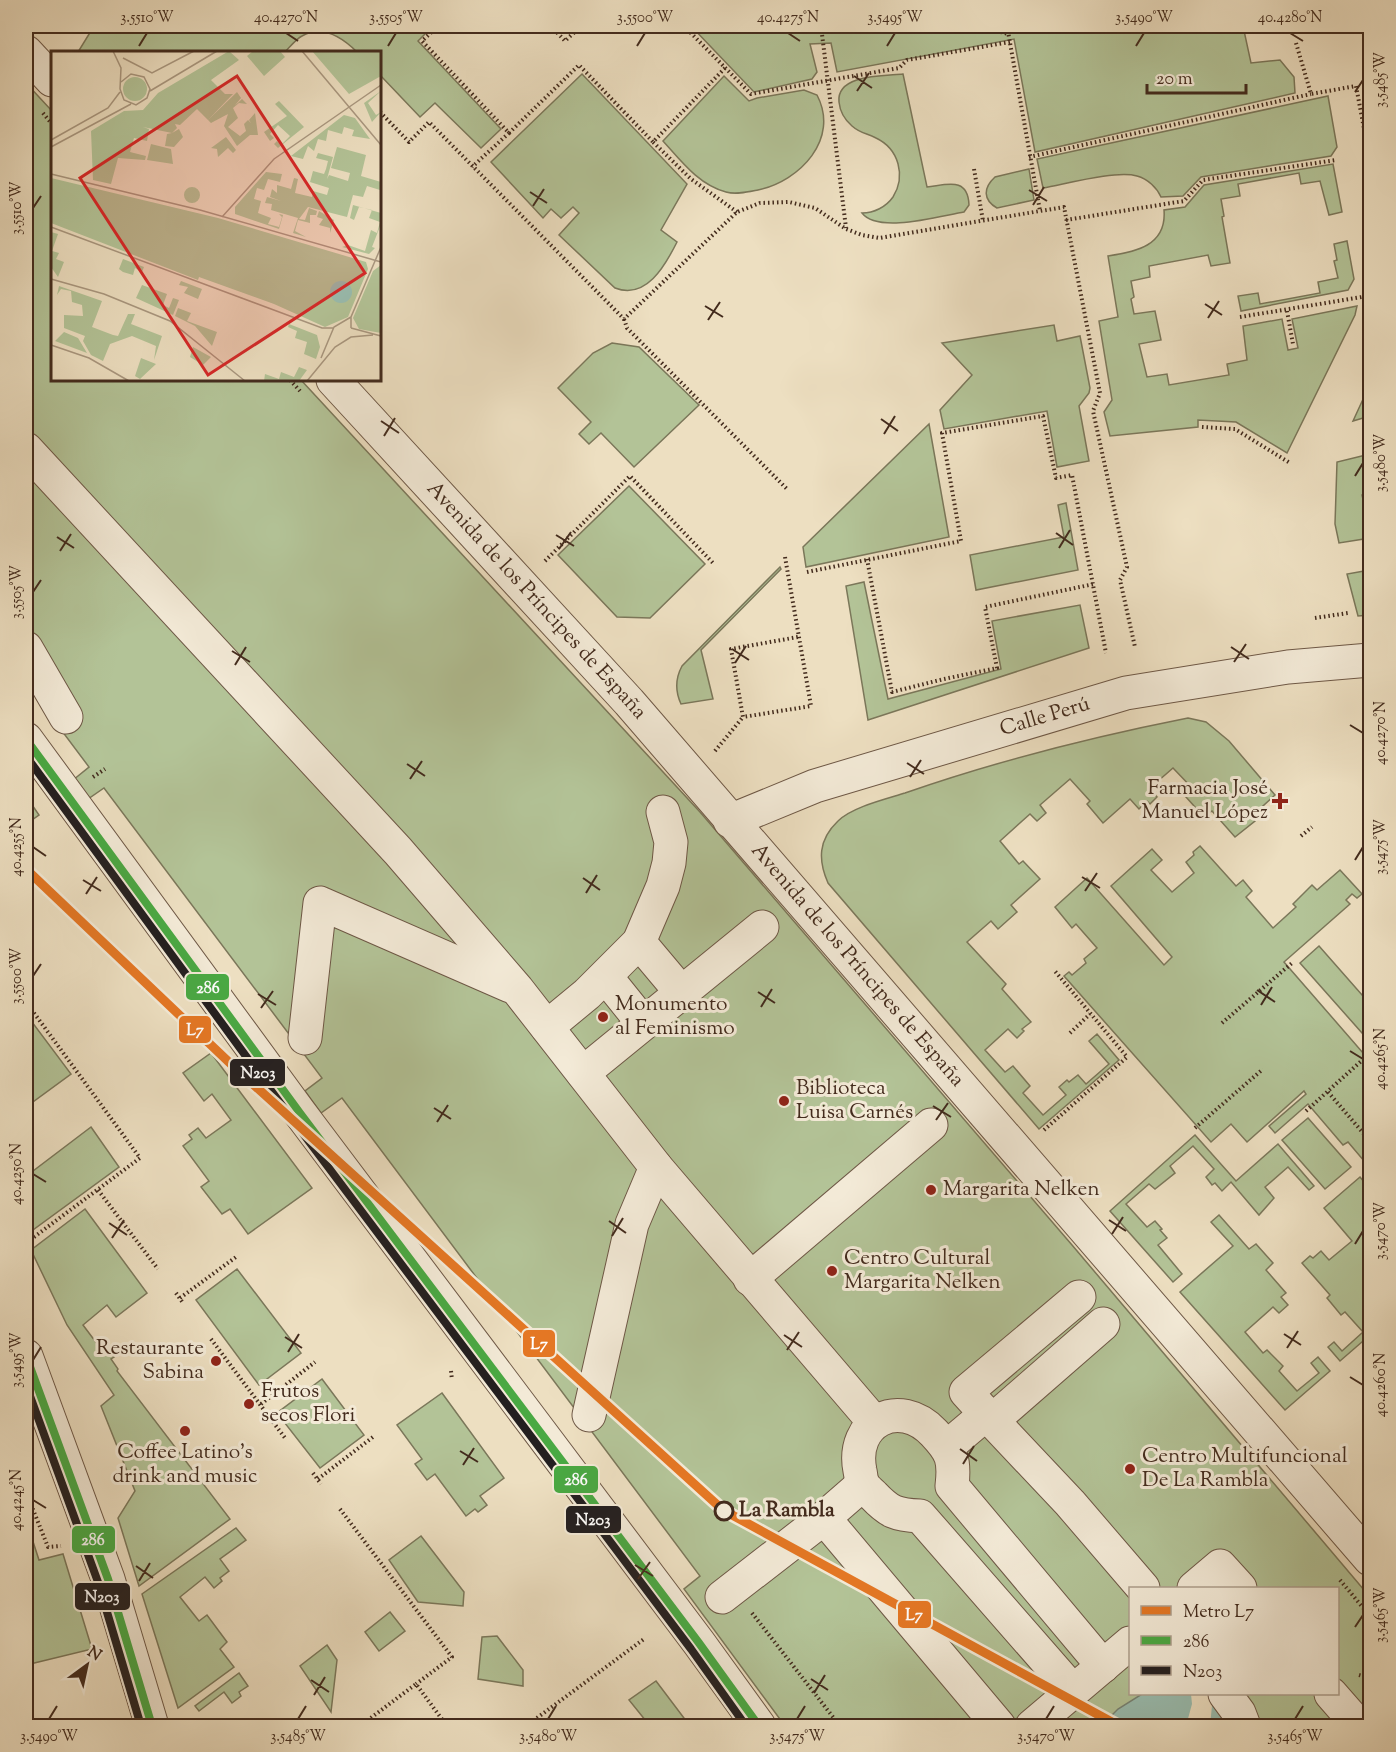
<svg xmlns="http://www.w3.org/2000/svg" width="1396" height="1752" font-family="'Sorts Mill Goudy',serif">
<style>
.green{fill:#b3c397;stroke:#7b775a;stroke-width:1.5;fill-rule:evenodd}
.water{fill:#99bdb0;stroke:#778375;stroke-width:1.5}
.pier{fill:#eddfc1}
.lines{fill:none;stroke-linecap:round;stroke-linejoin:round}
.minor-casing{stroke:#6e5846;stroke-width:35}
.path{stroke:#432b1d;stroke-width:4;stroke-dasharray:1.5 3;stroke-linecap:butt}
.minor{stroke:#f3ead7;stroke-width:33}
.bus-1-casing{stroke:#f3ead7;stroke-width:12}
.bus-2-casing{stroke:#f3ead7;stroke-width:12}
.bus-1{stroke:#49a943;stroke-width:8}
.bus-2{stroke:#231f20;stroke-width:8}
.metro-1-casing{stroke:#f3ead7;stroke-width:14}
.metro-1{stroke:#e47724;stroke-width:9}
.ticks{fill:none;stroke:#432b1d;stroke-width:2}
.poi-dot{fill:#8f2418;stroke:#f3ead7;stroke-width:2}
.stop-dot{fill:#f3ead7;stroke:#432b1d;stroke-width:3}
.labels{text-anchor:middle;dominant-baseline:central;stroke-width:6;stroke-linejoin:round;paint-order:stroke}
.street-label{font-size:21px;fill:#432b1d;stroke:#f3ead7}
.poi-label{font-size:21px;fill:#432b1d;stroke:#f3ead7;text-anchor:start}
.stop-label{font-size:21px;font-weight:bold;fill:#432b1d;stroke:#f3ead7;text-anchor:start}
.inset-road{fill:none;stroke:#a9977f;stroke-width:1.5}
.view{fill:#d62828;fill-opacity:0.15;stroke:#d62828;stroke-width:3}
.inset-edge{fill:none;stroke:#432b1d;stroke-width:3}
.line-badge{stroke:#f3ead7;stroke-width:2}
.badge-label{font-size:16px;text-anchor:middle;font-weight:bold;fill:#fff}
.neatline{fill:none;stroke:#432b1d;stroke-width:2}
.ticks-label{font-size:15px;text-anchor:middle;fill:#432b1d}
</style>
<rect width="100%" height="100%" fill="#eddfc1"/>
<filter id="stains"><feTurbulence type="fractalNoise" baseFrequency=".00333" numOctaves="4"/><feColorMatrix values="0 0 0 0 .2 0 0 0 0 .09 0 0 0 0 .02 0 0 0 .5 -.17"/></filter>
<radialGradient id="worn" r=".72"><stop offset=".6" stop-color="#630" stop-opacity="0"/><stop offset="1" stop-color="#630" stop-opacity=".3"/></radialGradient>
<!-- green -->
<g class="green">
<path d="M94,26h339l-15,15 83,88 -20,19 -46,-45 -15,14 -40,-42v-23h-23c-14,-14 -34,-28 -55,-16 -6,3 -12,11 -17,16h-207z"/>
<path d="M691,26h552l8,37 29,-3 14,17 1,16 -260,59 -21,-113 -177,33 -6,-29 -21,1 7,28 -5,7 -58,13z"/>
<path d="M582,74l105,110 -26,46 16,12c-12,24 -31,58 -62,46l-56,-53 20,-22 -6,-6 -12,11 -10,-9 -8,9 -52,-56z"/>
<path d="M903,74l24,113c19,-2 41,-11 42,18l-5,7c-24,4 -86,22 -102,1 12,0 24,-6 31,-16 13,-21 6,-48 -17,-59 -9,-5 -15,-4 -24,-12 -7,-6 -12,-14 -13,-24 -3,-28 45,-26 64,-28z"/>
<path d="M724,76l25,25 8,-3 47,-8 13,5c23,44 -17,86 -59,95 -10,2 -22,5 -32,2 -27,-7 -45,-31 -63,-51z"/>
<path d="M26,83l26,28v269h249l399,432 372,433 298,352v129h-585l-101,-137 16,-13 -358,-478 -21,15 -16,-22 17,-13 -218,-290 -16,11 -15,-19 16,-13 -63,-84zM1130,1588h208v106h-208z"/>
<path d="M1328,96l9,51 -6,9 -130,21 -18,19 -22,1c-4,-9 -13,-18 -24,-21 -21,-6 -71,8 -94,12l-6,-29z"/>
<path d="M1333,164l9,48 -13,3 -9,-34 -19,3 -2,-11 -61,11 2,12 -19,3 3,17 -2,1 8,46 -19,3 -3,-11 -59,11 1,11 -19,4 3,16 -3,2 3,15 21,-3 6,29 -22,4 8,33 20,-3 2,11 60,-10 -2,-11 20,-4 -4,-34 39,-7 6,31 10,-2 -6,-29 65,-13 -2,9 -68,138 -51,-31 -38,-2v7l-88,9 -6,-24 8,-12 -13,-79 19,-4 -10,-61c27,-4 59,-10 56,-46l21,-3 19,-22z"/>
<path d="M1029,169l5,31 -37,8c-14,-8 -14,-20 -2,-31z"/>
<path d="M1347,241l7,38 -6,11 -107,21 -3,-15 20,-3 2,11 60,-11 -2,-11 20,-4 -4,-17 3,-1 -3,-16z"/>
<path d="M1054,325l3,16 23,-5 10,52 -1,5 -10,13 10,55 -32,6 -10,-56 -103,18 -4,-19 32,-35 -30,-32z"/>
<path d="M612,343l27,4 60,58 -65,62 -33,-34 -12,11 -10,-10 12,-12 -33,-34 35,-35z"/>
<path d="M1370,384v32l-17,5z"/>
<path d="M929,424l20,113 -143,30 -3,-20z"/>
<path d="M1370,454v38l-8,3 8,34v9l-31,5 -4,-19 2,-62z"/>
<path d="M629,486l76,78 -55,54 -33,-1 -59,-62z"/>
<path d="M1066,503l12,67 -102,20 -6,-35 94,-18 -6,-32z"/>
<path d="M780,567l1,2 -80,81 12,49 -32,5c-6,-13 -6,-25 1,-38z"/>
<path d="M1370,570v45l-12,1 -11,-42z"/>
<path d="M864,582l24,117 113,-30 -9,-48 88,-16 9,43 -221,72 -22,-134z"/>
<path d="M1188,718l18,4 23,19 46,54 -23,21 3,5 -20,16 -23,-26 -8,6 -18,-20 8,-7 -21,-22 -23,20 7,9 -7,7 -3,-3 -8,8 -9,-10 -27,24 -16,-19 3,-3 -20,-22 -30,26 6,8 -9,8 -7,-7 -30,27 19,23 4,-3 17,18 -29,26 6,7 -19,17 -7,-8 -24,21 39,42 -4,5 29,33 -9,7 2,2 -7,7 -9,-9 -23,21 20,22 8,-6 17,20 -7,7 20,22 23,-20 -7,-8 8,-7 2,2 9,-7 8,9 23,-20 -20,-23 8,-7 22,26 -80,69 -211,-246c-10,-23 -10,-43 10,-62 14,-14 48,-22 67,-28 92,-32 187,-56 283,-75z"/>
<path d="M26,796l13,19 -13,9z"/>
<path d="M1200,846l36,40 7,-6 9,11 -6,6 27,31 23,-21 -3,-3 19,-19 5,5 23,-20 22,24 -5,4 -5,-4 -6,6 4,4 -66,58 86,99v107l-22,-26 -5,3 -35,-41 -33,29 -6,-7 37,-32 -2,-3 -57,51 -16,-18 -20,18 -147,-166 5,-4 3,3 14,-12 -2,-4 13,-11 -21,-24 -4,4 -17,-21 32,-29 77,87 8,-8 -61,-71 41,-37 10,11 -11,10 21,22 22,-19 -8,-11 8,-7 -1,-3z"/>
<path d="M1319,946l51,58v38l-70,-79z"/>
<path d="M26,1014l45,60 -45,33z"/>
<path d="M211,1053l101,135 -64,46 -18,-25 -8,5 -21,-27 8,-6 -26,-35 9,-7 -3,-4 9,-7 8,10 25,-18 -19,-26 -8,7 -21,-28z"/>
<path d="M1308,1118l43,49 -26,22 -43,-49z"/>
<path d="M91,1127l28,40 -93,68v-64l3,3z"/>
<path d="M1195,1135l41,46 42,-37 36,42 -5,4 -21,-23 -23,20 9,11 -15,17 -28,-33 -9,9 -7,-8 -3,2 -6,-8 8,-8 -21,-23 -23,20 5,7 -20,16 -6,-5 -23,20 21,23 8,-6 7,8 -2,1 7,8 -9,7 24,29 -9,8 -63,-71z"/>
<path d="M1360,1177l10,12v146l-30,26 -12,-14 6,-5 8,9 21,-19 -18,-20 -4,3 -14,-17 3,-3 -28,-32 8,-7 3,2 8,-7 8,9 23,-19 -28,-33z"/>
<path d="M85,1209l62,84 -31,24 -9,-12 -24,20 18,24 4,-3 9,11 -3,2 7,10 -1,2 113,148 -91,67 -21,-68 17,-27 -34,-85 13,-11 -47,-70 -36,-75z"/>
<path d="M1219,1215l30,34 7,-5 17,19 -7,7 20,23 -5,4 7,8 -9,8 -6,-6 -28,25 18,21 4,-3 16,16 -4,5 18,20 22,-18 -8,-10 7,-6 12,14 -45,39 -105,-118 53,-46 -22,-24z"/>
<path d="M237,1269l64,84 -42,32 -63,-85z"/>
<path d="M322,1379l42,56 -44,33 -43,-55z"/>
<path d="M442,1393l62,85 -24,18 7,9 -9,7 -3,-3 -9,7 -31,-42 -8,6 -12,-16 7,-5 -25,-34z"/>
<path d="M26,1520l13,40 24,-6 29,95 -66,16z"/>
<path d="M236,1528l10,12 -26,19 9,12 -9,7 2,3 -8,7 -9,-11 -25,20 19,24 8,-6 20,27 -7,7 14,18 -56,41 -36,-114z"/>
<path d="M421,1536l43,56 -1,14 -45,-4 -29,-42z"/>
<path d="M390,1612l15,19 -26,20 -14,-19z"/>
<path d="M497,1636l26,34v16l-45,-7 4,-42z"/>
<path d="M327,1645l10,15 -6,52 -31,-46z"/>
<path d="M239,1673l9,13 -9,6 2,4 -9,7 -8,-11 -25,19 -4,-5z"/>
<path d="M656,1681l34,45h-40l-21,-26z"/>
</g>
<!-- water -->
<path class="water" d="M1142,1694h69l22,32h-132l17,-17z"/>
<!-- pier -->
<path class="pier" d="M1191,1694l22,1 -3,31h-24l6,-22z"/>
<g class="lines">
<!-- minor casing -->
<g class="minor-casing">
<g id="minor">
<path d="M26,52l26,28"/>
<path id="s1" d="M333,380l296,322 741,857"/>
<path d="M26,449l372,402 119,138 139,178 218,255"/>
<path d="M26,648l40,69"/>
<path d="M26,739l274,374 399,530 60,83"/>
<path id="s2" d="M730,821l85,-35 311,-93 162,-26 82,-7"/>
<path d="M639,942l42,50"/>
<path d="M606,977l37,46"/>
<path d="M547,1027l40,-33 52,-52 24,-56 6,-23 2,-21 -8,-30"/>
<path d="M305,1038l15,-135 190,83"/>
<path d="M583,1073l179,-146"/>
<path d="M750,1279l181,-154"/>
<path d="M26,1356l82,223 44,147"/>
<path d="M986,1414l84,89 73,85"/>
<path d="M589,1415l43,-191 24,-57"/>
<path d="M993,1420l110,-96"/>
<path d="M947,1447l39,-33 -20,-22 113,-95"/>
<path d="M824,1518l175,208"/>
<path d="M1194,1588l26,-22 20,22"/>
<path d="M722,1597l102,-79 39,-34"/>
<path d="M1073,1691l-153,-175c-24,-1 -31,-4 -47,-21 -3,-3 -8,-7 -10,-10 -2,-4 -2,-10 -3,-14 -10,-49 39,-75 74,-38 18,19 21,27 18,53l151,180"/>
<path d="M1225,1694l14,19 5,13"/>
<path d="M1331,1694l28,32"/>
<path d="M1032,1726l98,-83"/>
</g>
</g>
<!-- path -->
<g class="path">
<path d="M438,26l-16,15 87,92 -37,34"/>
<path d="M551,26l14,15 16,-15"/>
<path d="M684,26l67,68 148,-26 8,-8 103,-18"/>
<path d="M821,26l25,202"/>
<path d="M979,26l29,8"/>
<path d="M1007,26l33,185"/>
<path d="M325,31l6,-5"/>
<path d="M1296,43l15,51 45,-8 10,53"/>
<path d="M725,68l-72,74 38,37 46,33"/>
<path d="M380,112l29,30 20,-20 195,197 113,-107 23,-9 29,-1 26,6 31,21 16,6 17,3 185,-31 36,186 -7,18 34,156 -7,13 15,67"/>
<path d="M43,113l9,11"/>
<path d="M509,133l70,-68 74,77"/>
<path d="M1029,157l282,-63"/>
<path d="M974,169l9,52"/>
<path d="M1066,220l118,-19 19,-21 133,-20"/>
<path d="M1287,311l6,33"/>
<path d="M1240,317l122,-20"/>
<path d="M624,319l3,9 161,162"/>
<path d="M290,380l10,11"/>
<path d="M1202,427l33,2 55,34"/>
<path d="M785,557l26,149 -68,11 -12,-68 67,-12"/>
<path d="M867,559l25,133 52,-13 53,-11 -12,-61 109,-23"/>
<path d="M545,561l85,-85 83,87"/>
<path d="M807,572l154,-31 -19,-108 101,-17 13,62 16,-3 34,178"/>
<path d="M1315,618l33,-5"/>
<path d="M715,751l28,-34"/>
<path d="M93,777l12,-8"/>
<path d="M1301,836l11,-9"/>
<path d="M26,1002l114,156 -114,85"/>
<path d="M1222,1023l70,-60"/>
<path d="M1070,1033l20,-19"/>
<path d="M1328,1092l42,49"/>
<path d="M1306,1111l64,-58"/>
<path d="M1195,1128l68,-59"/>
<path d="M1044,1130l83,-73 -73,-87"/>
<path d="M98,1190l60,79"/>
<path d="M176,1293l7,10"/>
<path d="M180,1298l56,-41"/>
<path d="M211,1339l74,99"/>
<path d="M451,1371l1,9"/>
<path d="M261,1404l54,-42"/>
<path d="M313,1473l8,11"/>
<path d="M318,1479l55,-42"/>
<path d="M26,1492l22,55 13,-1"/>
<path d="M340,1509l112,148 -36,27"/>
<path d="M1340,1580l30,36"/>
<path d="M752,1613l88,113"/>
<path d="M1359,1675l11,3"/>
<path d="M360,1726l56,-42 31,42"/>
<path d="M526,1726l118,-87"/>
</g>
<!-- minor -->
<use href="#minor" class="minor"/>
<!-- bus-1 casing -->
<g class="bus-1-casing">
<g id="bus-1">
<path d="M26,739l274,374 399,530 60,83"/>
<path d="M26,1356l82,223 44,147"/>
</g>
</g>
<!-- bus-2 casing -->
<g class="bus-2-casing">
<g id="bus-2">
<path d="M26,756l266,363 399,530 55,77"/>
<path d="M26,1385l72,197 43,144"/>
</g>
</g>
<!-- bus-1 -->
<use href="#bus-1" class="bus-1"/>
<!-- bus-2 -->
<use href="#bus-2" class="bus-2"/>
<!-- metro-1 casing -->
<g class="metro-1-casing">
<path id="metro-1" d="M26,869l207,197 490,444 396,216"/>
</g>
<!-- metro-1 -->
<use href="#metro-1" class="metro-1"/>
</g>
<!-- ticks -->
<path class="ticks" d="M286,33l12,8M788,33l12,8M1290,33l13,8M139,46l8,-13M388,46l8,-13M637,46l8,-13M887,46l8,-13M1136,46l8,-13M854,76l18,12M857,91l12,-18M1355,92l8,-12M1029,190l18,11M530,192l17,11M1033,205l11,-18M533,206l11,-17M33,208l8,-12M1205,304l17,11M705,306l18,11M1208,318l11,-17M708,320l12,-18M881,419l17,12M381,421l18,12M884,434l11,-18M384,436l11,-18M1355,476l8,-13M1056,533l17,12M556,535l18,11M57,537l17,11M1059,548l11,-18M559,549l12,-17M60,551l11,-17M33,592l8,-12M1231,647l18,12M732,649l17,11M232,651l18,11M1234,662l12,-18M735,663l11,-17M235,665l11,-18M1350,725l13,8M907,763l17,11M407,764l18,12M910,777l11,-17M410,779l12,-18M33,847l13,9M1355,860l8,-13M1082,877l18,11M583,878l17,12M83,880l18,11M1085,891l12,-18M586,893l11,-18M86,894l11,-17M33,976l8,-12M1257,990l18,12M758,992l17,11M258,994l18,11M1261,1005l11,-18M761,1007l11,-18M261,1008l12,-17M1350,1051l13,8M933,1106l18,11M434,1108l17,11M936,1120l12,-17M437,1122l11,-17M33,1174l13,8M1109,1220l17,11M609,1221l17,12M109,1223l18,12M1112,1234l11,-17M612,1236l11,-18M112,1238l12,-18M1355,1244l8,-13M1284,1334l17,11M784,1335l18,12M285,1337l17,11M1287,1348l11,-17M787,1350l12,-18M288,1352l11,-18M33,1360l8,-13M1350,1377l13,8M960,1449l17,12M460,1451l18,11M963,1464l11,-18M463,1465l11,-17M33,1500l13,8M635,1565l18,11M136,1566l17,12M638,1579l12,-17M139,1581l11,-18M1355,1627l8,-12M811,1679l17,11M311,1680l18,12M814,1693l11,-18M314,1695l11,-18M49,1719l8,-13M298,1719l8,-13M548,1719l8,-13M797,1719l8,-13M1046,1719l8,-13M1295,1719l8,-13"/>
<!-- markers -->
<g class="poi-dot">
<path d="M1277 792h6v6h6v6h-6v6h-6v-6h-6v-6h6z"/>
<circle cx="603" cy="1017" r="6"/>
<circle cx="784" cy="1101" r="6"/>
<circle cx="931" cy="1190" r="6"/>
<circle cx="832" cy="1271" r="6"/>
<circle cx="216" cy="1361" r="6"/>
<circle cx="249" cy="1404" r="6"/>
<circle cx="185" cy="1431" r="6"/>
<circle cx="1130" cy="1469" r="6"/>
</g>
<circle class="stop-dot" cx="724" cy="1511" r="9"/>
<g class="labels">
<!-- street labels -->
<g class="street-label">
<text stroke="none"><textPath href="#s1" startOffset="300">Avenida de los Príncipes de España</textPath></text>
<text stroke="none"><textPath href="#s2" startOffset="332">Calle Perú</textPath></text>
<text stroke="none"><textPath href="#s1" startOffset="786">Avenida de los Príncipes de España</textPath></text>
</g>
<!-- poi labels -->
<g class="poi-label">
<text x="1268" y="789" text-anchor="end">Farmacia José<tspan x="1268" dy="24">Manuel López</tspan></text>
<text x="615" y="1005">Monumento<tspan x="615" dy="24">al Feminismo</tspan></text>
<text x="796" y="1089">Biblioteca<tspan x="796" dy="24">Luisa Carnés</tspan></text>
<text x="943" y="1190">Margarita Nelken</text>
<text x="844" y="1259">Centro Cultural<tspan x="844" dy="24">Margarita Nelken</tspan></text>
<text x="204" y="1349" text-anchor="end">Restaurante<tspan x="204" dy="24">Sabina</tspan></text>
<text x="261" y="1392">Frutos<tspan x="261" dy="24">secos Flori</tspan></text>
<text x="185" y="1453" text-anchor="middle">Coffee Latino's<tspan x="185" dy="24">drink and music</tspan></text>
<text x="1142" y="1457">Centro Multifuncional<tspan x="1142" dy="24">De La Rambla</tspan></text>
</g>
<!-- stop labels -->
<g class="stop-label">
<text x="739" y="1511">La Rambla</text>
</g>
</g>
<!-- overview -->
<g transform="translate(51 51)">
<rect width="330" height="330" fill="#eddfc1"/>
<path d="M178,0l10,9 -28,20 14,14h8l-25,26 -11,-11 -17,16 -5,-1 2,4 -5,5 7,-4 4,8 -9,10 -9,-1 2,-12 5,-1 -29,-6 6,2 -2,12 -13,-3 -4,14 16,4 -1,4 -27,-2 -7,26 -18,-4 -2,-49 33,-20 19,-1 15,-17zM202,0h27l5,6 -21,19 -17,-20zM261,0h69v25l-32,18zM72 38a12 12 0 1 1 24 0a12 12 0 1 1-24 0ZM330,40l-13,12 8,12 5,-3 -9,10 -8,-19zM186,41l4,6 -13,16 -17,9 -3,-3zM191,48l5,5 -8,-1 -6,5 5,10 -10,9 12,9 6,-5 -2,-7 4,-4 3,3 -2,-3 6,-7 3,22h-8l-13,11 -13,-20 5,-15zM228,50l25,26 -26,21 -4,-4 3,-3 4,4 9,-9 -12,-11 -8,9 4,4 -4,3 -6,-9 23,-16 -12,-12zM293,64l11,3 15,21 -18,-3 2,-6 -10,-3 -2,7 -14,-4 -2,11 -8,-2 -4,12 -6,-5 -5,13 -12,-3zM175,86l10,13 -3,3 -5,-5 -10,9 -1,-8 -6,-1zM100,93l20,5 2,15 -26,-4zM286,96l29,8 -5,21 20,6 -1,8 -13,-4 -4,11 -10,-2 -6,22 -39,-10 -9,12 6,1 4,-12 8,3 -1,4h-6v8l-12,-3 -3,11 11,6 -13,-4 5,-15 -27,-8 1,-6 -7,-1 2,-6 14,4 -11,-4 2,-8 5,4v-8l14,4 3,-11 4,1 -3,14 17,4 1,-6 14,4 2,-7 -19,-6 3,-11 11,3 2,-5 2,-8 -12,-3 2,-5 15,4 -6,22 2,-4 19,6 2,-8 -19,-5zM215,121l16,2 -2,8 -12,-3 -4,11 -7,-2 -3,11 7,2 -3,12 13,5 -3,6 11,3 3,-10 -3,-3 4,1 -4,14 -44,-15v-7zM0,127l167,40 148,44 2,7 -20,48 -23,10 -51,-23 -75,-27 -1,3 -147,-57zM133 144a8 8 0 1 1 16 0a8 8 0 1 1-16 0ZM302,154l28,8v11l-9,23 3,1 -6,6 -27,-7 6,-2 17,6 6,-21 6,3 3,-11 -11,-4 3,-8 -13,-3 -5,13 -4,-2zM268,160l15,9 -4,13v-5l-11,-3 4,-6 -6,-2zM0,181l7,2 -6,17 7,2 -3,6 8,3 -6,15 -7,-10zM72,208l21,8 -2,5 -7,-4 -2,7 -10,-3 -4,-3zM330,214v68l-22,-4 -6,-11 20,-47zM130,230l21,8 -4,10 -14,-6 4,-6 -9,-2zM91,234l25,9 -4,11 6,3 4,-10 6,2 -6,15 -37,-17zM8,235l43,15 -10,26 21,8 5,1 10,-22h7l-4,10 31,12 -8,24 2,-14 -24,-10 -22,8 -7,17 -12,-6 -8,-14 2,-5 -21,-8v-13l19,1 -1,-11 -10,-3 -1,-11 -10,-2 -4,6zM127,257l13,5 -4,8 30,11 -5,14 -17,-20 -20,-10zM238,273l28,11 3,12 -4,12 -12,-5 3,-12 -12,-4 2,-7 -9,-4zM13,281l14,6 9,15 -32,-12zM142,296l18,10 -8,8 -13,-8zM90,307l15,6 -16,15 -5,-3zM248,316l8,3 -8,11h-35l1,-7 14,5 2,-7 13,5z" fill="#b3c397"/>
<path d="M279 241a11 11 0 1 1 22 0a11 11 0 1 1-22 0Z" fill="#99bdb0"/>
<path class="inset-road" d="M62,0l8,17 -1,21 4,11 12,5 11,-7 3,-9 -6,-12 -13,-3 -10,8M251,0l79,94M72,7l29,15 42,-22M99,40l67,-40M0,89l57,-32 12,-16M0,96l80,-43M0,123l149,36 181,52M171,166l52,-58 107,-74M0,176l271,101h11M0,228l53,15 66,27 75,60M300,277v-11l30,-70M300,277l30,8M0,294l38,13 40,23M270,307l13,-31 17,-10M256,330l28,-34 16,-10 22,-2"/>
<path class="view" d="M186,25l128,197 -157,102 -128,-197z"/>
<rect width="330" height="330" class="inset-edge"/>
</g>
<g class="line-badge">
<rect x="185" y="973" width="45" height="28" rx="6" fill="#49a943"/>
<rect x="178" y="1015" width="34" height="29" rx="6" fill="#e47724"/>
<rect x="229" y="1058" width="57" height="29" rx="6" fill="#231f20"/>
<rect x="522" y="1329" width="34" height="29" rx="6" fill="#e47724"/>
<rect x="553" y="1465" width="46" height="29" rx="6" fill="#49a943"/>
<rect x="565" y="1505" width="57" height="29" rx="6" fill="#231f20"/>
<rect x="71" y="1525" width="45" height="29" rx="6" fill="#49a943"/>
<rect x="74" y="1582" width="57" height="29" rx="6" fill="#231f20"/>
<rect x="897" y="1600" width="35" height="29" rx="6" fill="#e47724"/>
</g>
<g class="badge-label">
<text x="208" y="993">286</text>
<text x="195" y="1035">L7</text>
<text x="258" y="1078">N203</text>
<text x="539" y="1349">L7</text>
<text x="576" y="1485">286</text>
<text x="593" y="1525">N203</text>
<text x="93" y="1545">286</text>
<text x="102" y="1602">N203</text>
<text x="914" y="1620">L7</text>
</g>
<!-- margin -->
<rect width="1396" height="1752" fill="none" stroke="#eddfc1" stroke-width="66"/>
<!-- legend -->
<rect x="1129" y="1587" width="210" height="108" fill="#f3ead7" stroke="#ad9e8d" stroke-width="1.5"/>
<rect x="1141" y="1606" width="30" height="9" fill="#e47724" stroke="#ad9e8d" stroke-width="1.5"/>
<text x="1183" y="1617" font-size="18" fill="#432b1d">Metro L7</text>
<rect x="1141" y="1636" width="30" height="9" fill="#49a943" stroke="#ad9e8d" stroke-width="1.5"/>
<text x="1183" y="1647" font-size="18" fill="#432b1d">286</text>
<rect x="1141" y="1666" width="30" height="9" fill="#231f20" stroke="#ad9e8d" stroke-width="1.5"/>
<text x="1183" y="1677" font-size="18" fill="#432b1d">N203</text>
<!-- north arrow -->
<g transform="translate(87 1665) rotate(33)" stroke="#f3ead7" stroke-width="4.5" paint-order="stroke">
<path d="M0-4.5L10 22L0 15L-10 22Z" fill="#432b1d"/>
<text y="-9" font-size="16" font-weight="bold" text-anchor="middle" fill="#432b1d">N</text>
</g>
<!-- scale -->
<path d="M1147 84v9h99v-9" fill="none" stroke="#432b1d" stroke-width="3"/>
<text x="1156" y="84" font-size="18" fill="#432b1d" stroke="#f3ead7" stroke-width="4.5" paint-order="stroke">20 m</text>
<rect x="33" y="33" width="1330" height="1686" class="neatline"/>
<g class="ticks-label">
<text x="147" y="22">3.5510°W</text>
<text x="286" y="22">40.4270°N</text>
<text x="396" y="22">3.5505°W</text>
<text x="645" y="22">3.5500°W</text>
<text x="788" y="22">40.4275°N</text>
<text x="895" y="22">3.5495°W</text>
<text x="1144" y="22">3.5490°W</text>
<text x="1290" y="22">40.4280°N</text>
<text transform="translate(1380 80) rotate(-90)" y="5">3.5485°W</text>
<text transform="translate(16 208) rotate(-90)" y="5">3.5510°W</text>
<text transform="translate(1380 463) rotate(-90)" y="5">3.5480°W</text>
<text transform="translate(16 592) rotate(-90)" y="5">3.5505°W</text>
<text transform="translate(1380 733) rotate(-90)" y="5">40.4270°N</text>
<text transform="translate(1380 847) rotate(-90)" y="5">3.5475°W</text>
<text transform="translate(16 847) rotate(-90)" y="5">40.4255°N</text>
<text transform="translate(16 976) rotate(-90)" y="5">3.5500°W</text>
<text transform="translate(1380 1059) rotate(-90)" y="5">40.4265°N</text>
<text transform="translate(16 1174) rotate(-90)" y="5">40.4250°N</text>
<text transform="translate(1380 1231) rotate(-90)" y="5">3.5470°W</text>
<text transform="translate(16 1360) rotate(-90)" y="5">3.5495°W</text>
<text transform="translate(1380 1385) rotate(-90)" y="5">40.4260°N</text>
<text transform="translate(16 1500) rotate(-90)" y="5">40.4245°N</text>
<text transform="translate(1380 1615) rotate(-90)" y="5">3.5465°W</text>
<text x="49" y="1741">3.5490°W</text>
<text x="298" y="1741">3.5485°W</text>
<text x="548" y="1741">3.5480°W</text>
<text x="797" y="1741">3.5475°W</text>
<text x="1046" y="1741">3.5470°W</text>
<text x="1295" y="1741">3.5465°W</text>
</g>
<rect width="100%" height="100%" filter="url(#stains)"/>
<rect width="100%" height="100%" fill="url(#worn)"/>
</svg>
